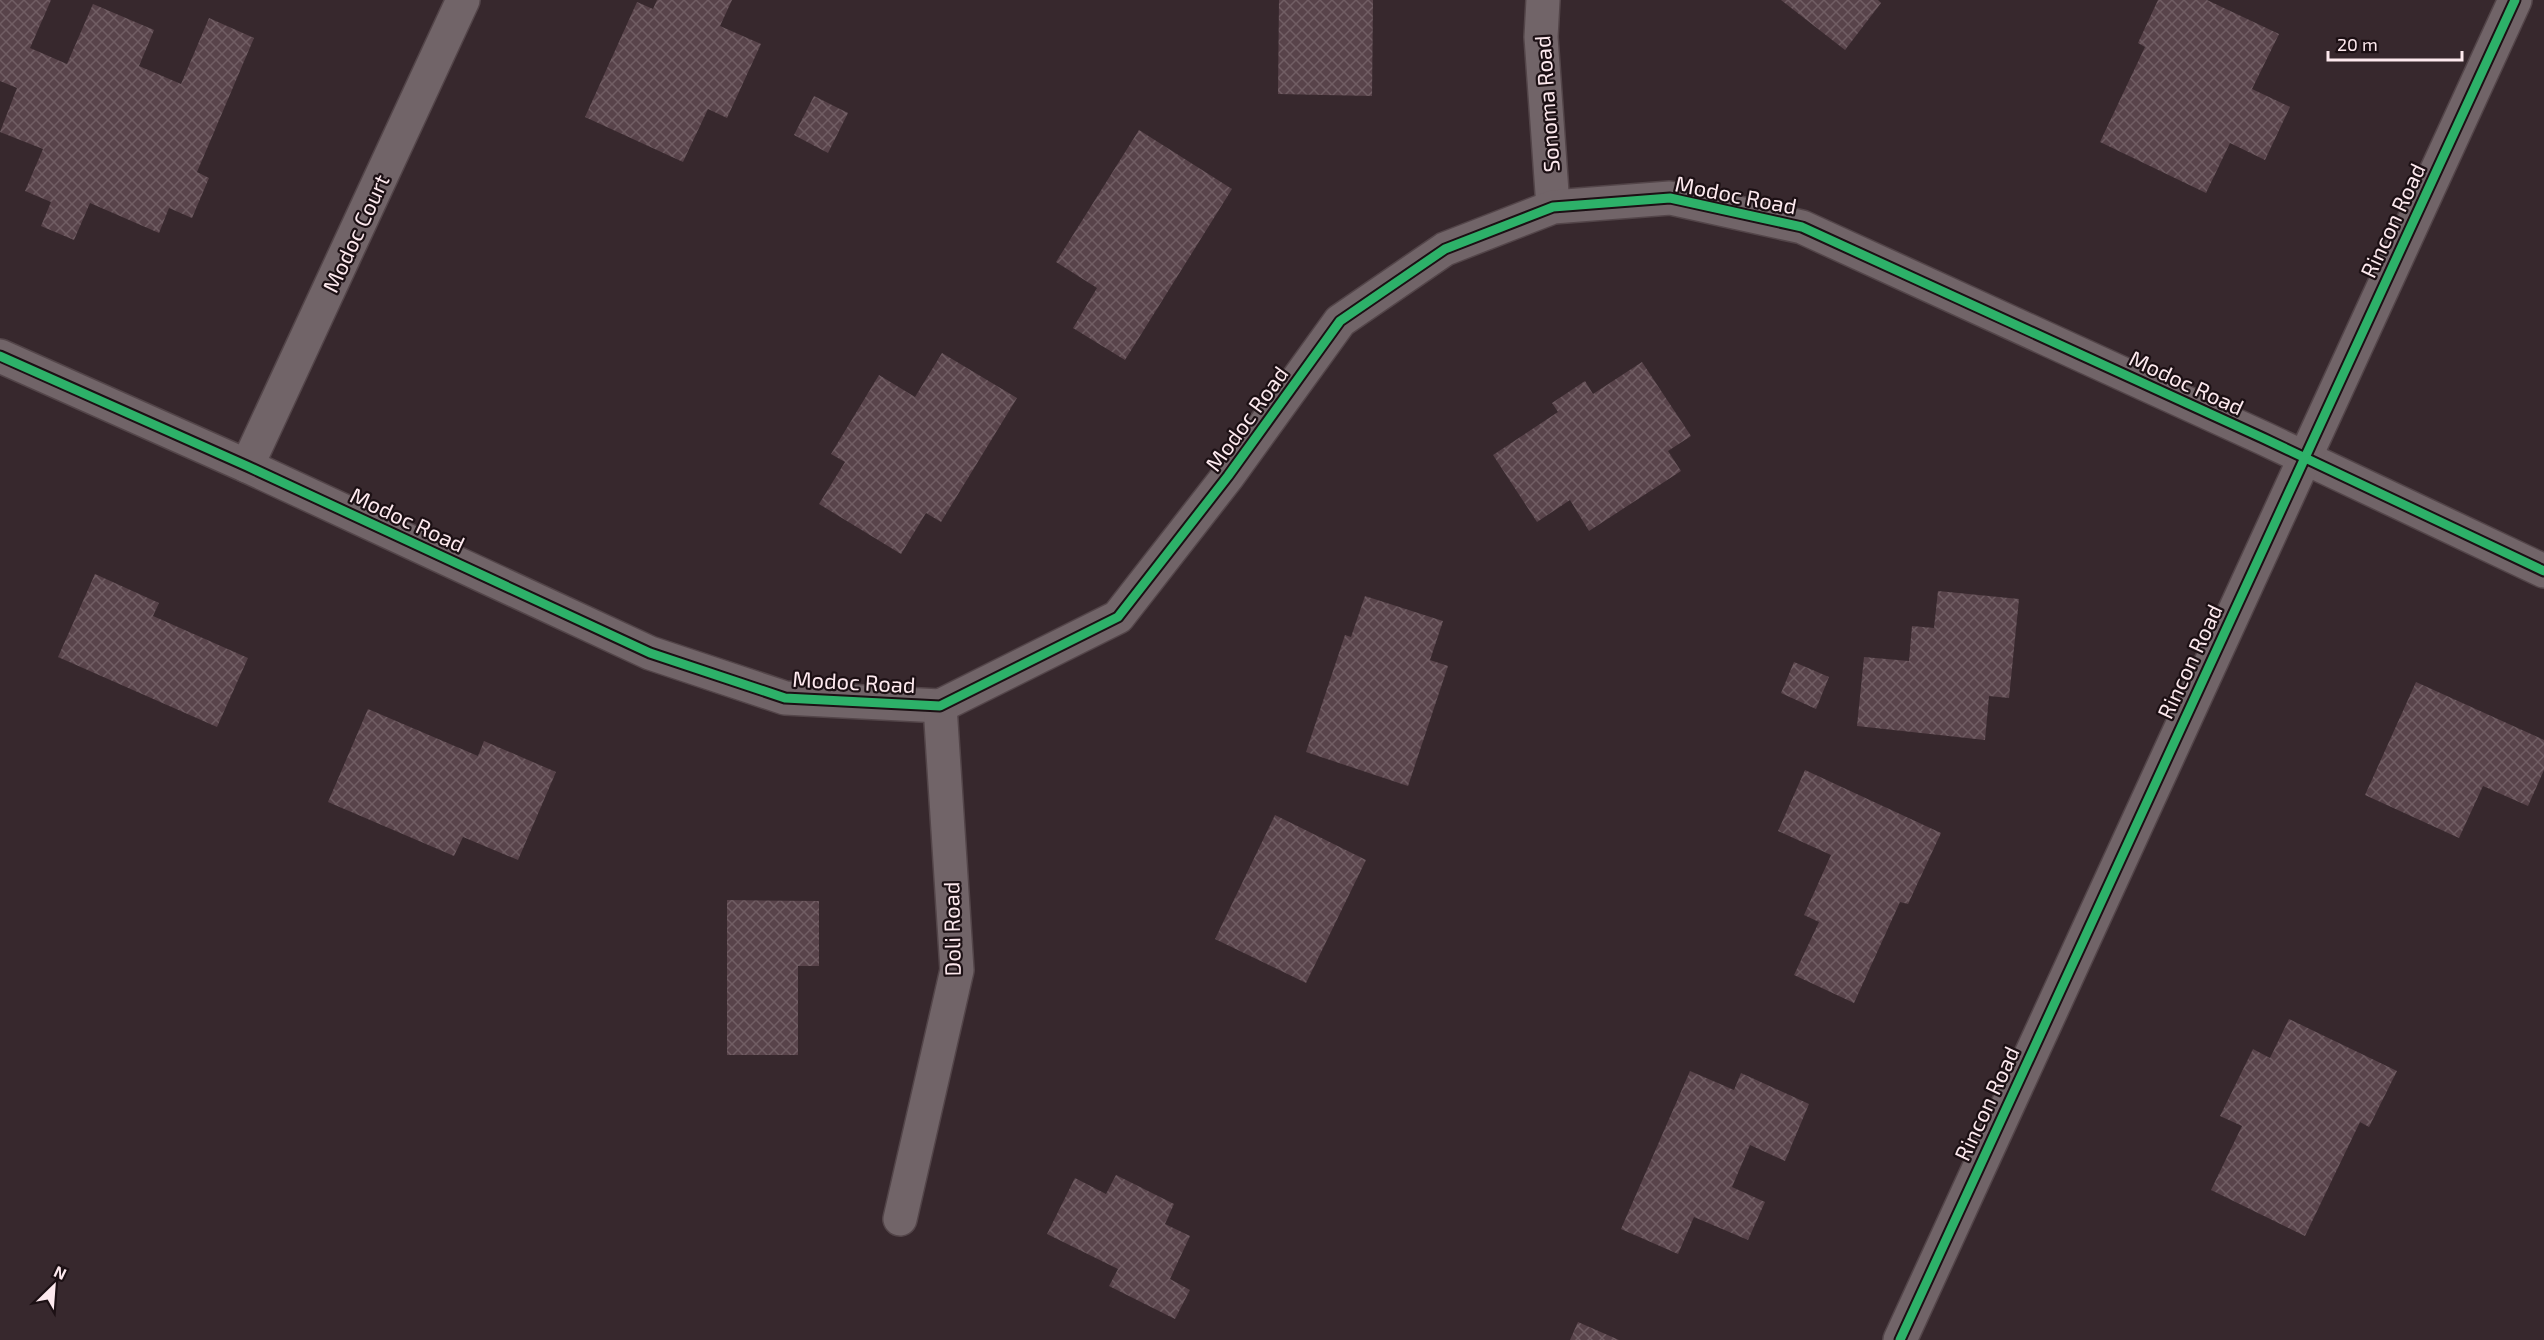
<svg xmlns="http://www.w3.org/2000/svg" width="2544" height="1340" font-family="'Exo 2',sans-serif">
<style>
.building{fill:url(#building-cross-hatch)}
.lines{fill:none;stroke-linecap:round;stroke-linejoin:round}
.minor-casing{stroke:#534549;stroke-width:36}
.minor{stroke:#716468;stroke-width:33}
.cycleway-casing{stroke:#1c1014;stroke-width:13}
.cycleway{stroke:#2db169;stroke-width:9}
.labels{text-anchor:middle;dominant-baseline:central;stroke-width:4.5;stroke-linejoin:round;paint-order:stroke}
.street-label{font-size:22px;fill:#fde9ee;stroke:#1c1014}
</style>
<defs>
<pattern id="building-cross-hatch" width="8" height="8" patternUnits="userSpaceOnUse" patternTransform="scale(1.5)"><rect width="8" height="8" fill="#58434a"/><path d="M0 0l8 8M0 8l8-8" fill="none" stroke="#715e64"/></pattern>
</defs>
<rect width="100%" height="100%" fill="#37282d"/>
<!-- building -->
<g class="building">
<path d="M0,0h51l-21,48 37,16 26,-60 61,26 -15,36 42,18 28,-66 45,20 -57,134 12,6 -17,40 -23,-10 -10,25 -69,-30 -16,37 -33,-14 10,-24 -26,-11 18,-42 -43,-17 17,-44 -17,-7z"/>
<path d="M657,0h75l-12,26 41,18 -34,74 -19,-9 -25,53 -98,-45 52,-115 16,7z"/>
<path d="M1279,0h94l-1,96 -94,-2z"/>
<path d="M1781,0h97l3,3 -36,47z"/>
<path d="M2158,0h49l72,34 -27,55 38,18 -25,53 -35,-17 -24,50 -106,-51 45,-95 -7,-4z"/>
<path d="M814,96l34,17 -20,40 -34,-18z"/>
<path d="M1139,130l93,59 -107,171 -52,-32 24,-40 -41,-26z"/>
<path d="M942,353l75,45 -76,124 -15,-9 -25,41 -82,-50 26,-42 -14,-8 48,-79 36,22z"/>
<path d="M1642,362l49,74 -23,15 13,20 -92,60 -19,-31 -33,22 -44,-67 65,-43 -6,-9 33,-22 8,13z"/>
<path d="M95,574l64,29 -6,13 95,42 -31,69 -159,-70z"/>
<path d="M1938,591l81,8 -10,99 -20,-2 -4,44 -128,-14 7,-69 45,4 3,-35 22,2z"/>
<path d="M1365,596l78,25 -13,39 18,6 -40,120 -102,-34 39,-117 6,2z"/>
<path d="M1794,662l35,15 -13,32 -35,-16z"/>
<path d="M2416,682l128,58v30l-16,36 -45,-20 -24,52 -94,-43z"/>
<path d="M368,709l110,47 6,-15 72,31 -38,88 -55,-23 -9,19 -126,-54z"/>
<path d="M1805,770l136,63 -33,71 -8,-2 -46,101 -60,-28 25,-53 -15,-7 27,-60 -53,-24z"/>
<path d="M1275,815l91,45 -60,123 -91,-44z"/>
<path d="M727,900l92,1v65h-21v89h-71z"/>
<path d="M2289,1019l108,52 -28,56 -9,-5 -55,114 -94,-46 31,-64 -22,-10 33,-67 17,9z"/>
<path d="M1690,1071l44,19 7,-17 68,31 -24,57 -35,-16 -18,42 33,15 -17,38 -54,-23 -16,37 -57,-25z"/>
<path d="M1116,1175l58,29 -9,20 25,12 -20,43 20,11 -15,29 -66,-33 9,-17 -71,-35 28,-56 31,16z"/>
<path d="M1578,1322l41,18h-49z"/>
</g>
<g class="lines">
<!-- minor casing -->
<g class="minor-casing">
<g id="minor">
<path d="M1543,0l-2,37 12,170"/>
<path d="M0,356l247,110 403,187 135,45 155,8 178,-89 110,-141 112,-155 105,-72 108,-42 117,-9 132,29 461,211 281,133"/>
<path d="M247,466l216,-466"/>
<path d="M900,1219l57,-249 -17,-264"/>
<path d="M1900,1340l615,-1340"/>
</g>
</g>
<!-- minor -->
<use href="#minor" class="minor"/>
<!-- cycleway casing -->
<g class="cycleway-casing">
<g id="cycleway">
<path d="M0,356l247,110 403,187 135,45 155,8 178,-89 110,-141 112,-155 105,-72 108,-42 117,-9 132,29 461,211 281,133"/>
<path d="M1900,1340l615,-1340"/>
</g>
</g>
<!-- cycleway -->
<use href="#cycleway" class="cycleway"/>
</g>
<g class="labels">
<!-- street labels -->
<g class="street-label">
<text transform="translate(1546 104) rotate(-94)">Sonoma Road</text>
<text transform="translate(1736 194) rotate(11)">Modoc Road</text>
<text transform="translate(2392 220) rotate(-65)">Rincon Road</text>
<text transform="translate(355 233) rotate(-65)">Modoc Court</text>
<text transform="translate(2187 382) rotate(25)">Modoc Road</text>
<text transform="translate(1246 418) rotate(-54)">Modoc Road</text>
<text transform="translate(408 519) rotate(25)">Modoc Road</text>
<text transform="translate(2189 661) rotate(-65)">Rincon Road</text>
<text transform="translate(854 681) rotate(3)">Modoc Road</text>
<text transform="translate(951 929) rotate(-91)">Doli Road</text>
<text transform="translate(1986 1103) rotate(-65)">Rincon Road</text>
</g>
</g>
<!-- north arrow -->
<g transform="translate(54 1286) rotate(25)" stroke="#1c1014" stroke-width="4.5" paint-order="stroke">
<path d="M0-4.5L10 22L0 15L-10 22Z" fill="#fde9ee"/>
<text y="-9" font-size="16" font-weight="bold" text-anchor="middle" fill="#fde9ee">N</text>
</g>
<!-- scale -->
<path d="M2328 51v9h134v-9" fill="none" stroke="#fde9ee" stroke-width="3"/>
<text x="2337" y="51" font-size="18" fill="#fde9ee" stroke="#1c1014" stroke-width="4.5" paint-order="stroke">20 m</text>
</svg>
